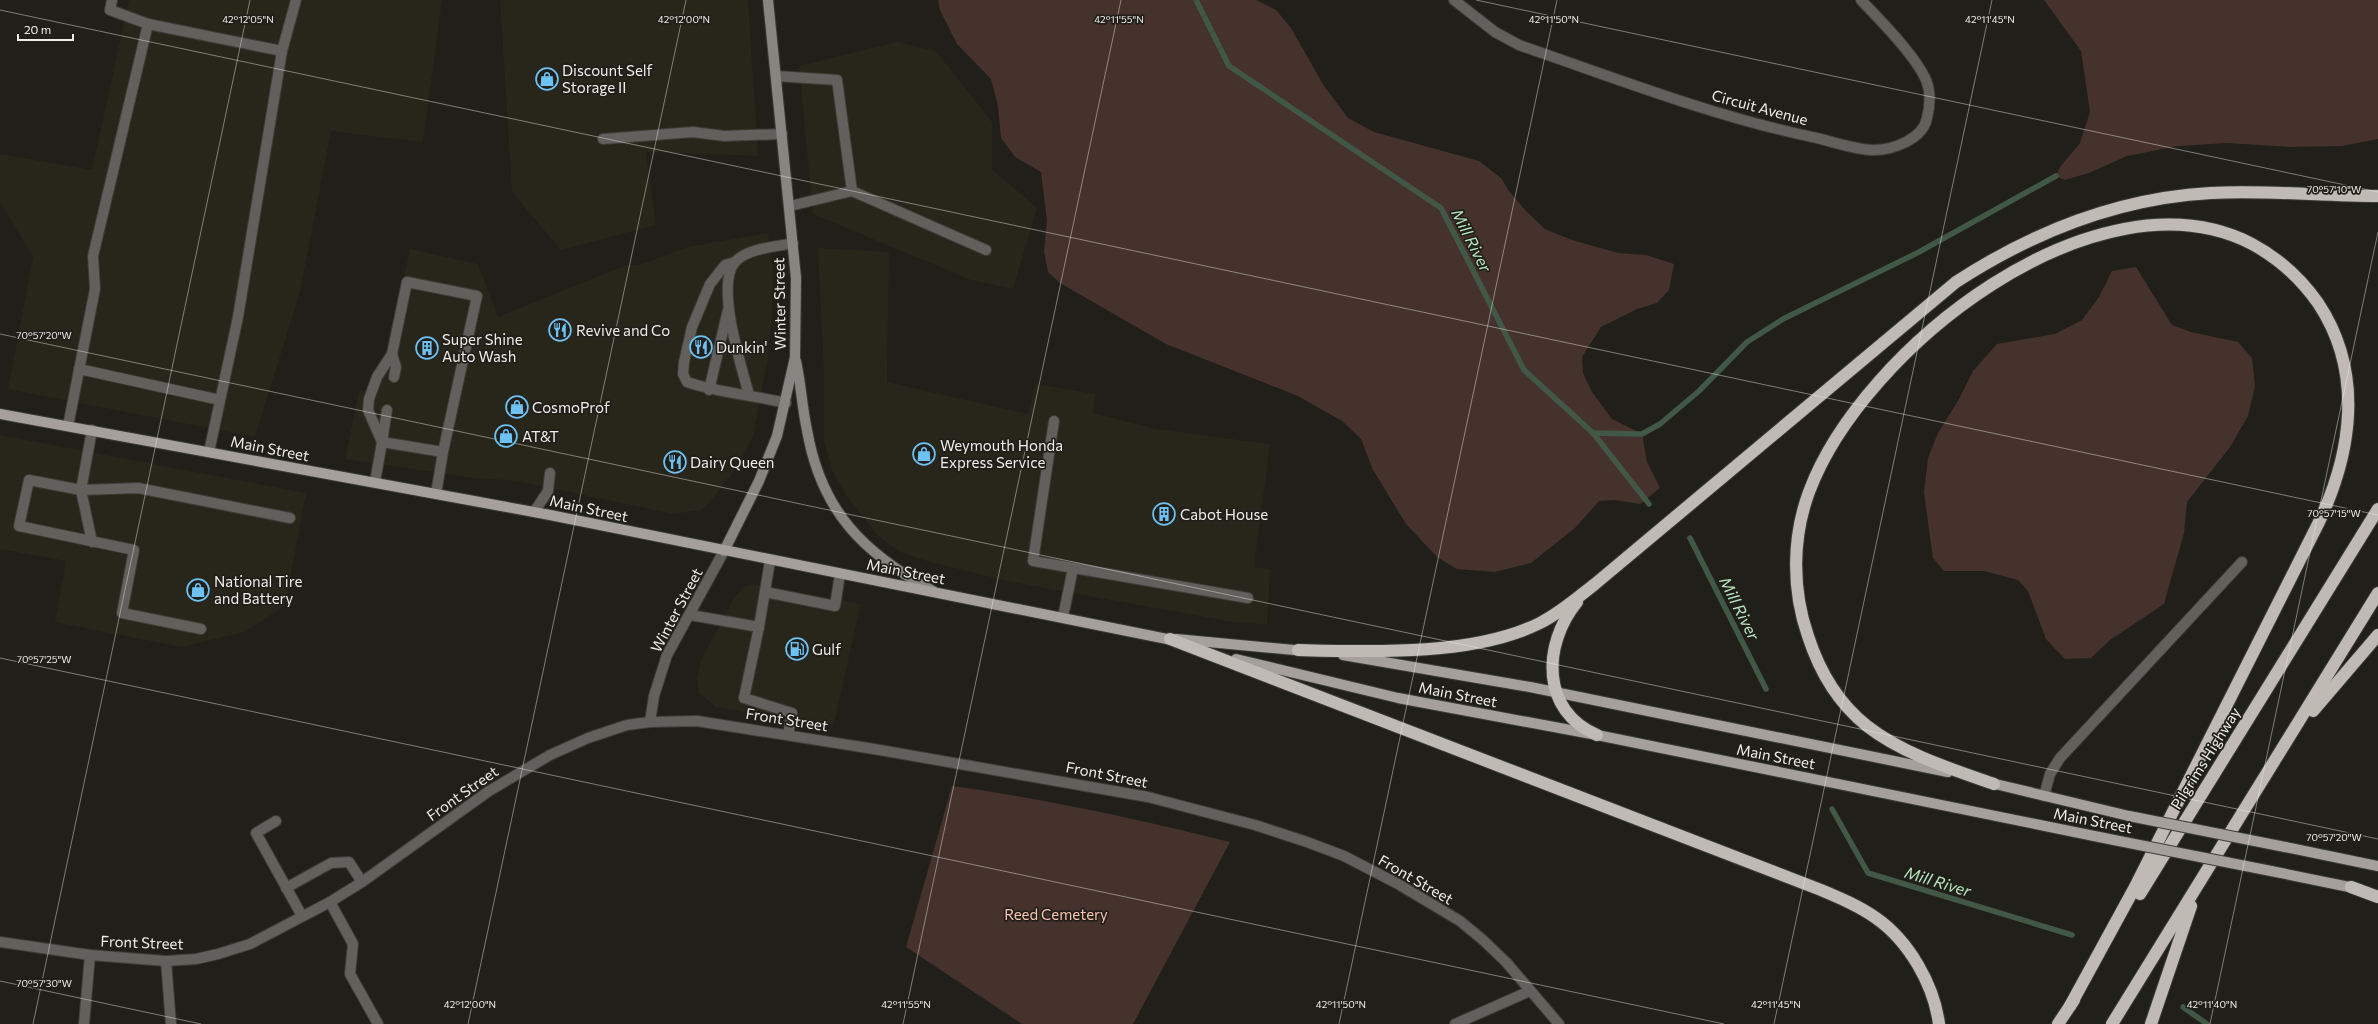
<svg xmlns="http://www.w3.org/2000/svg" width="2378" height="1024" font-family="Commissioner,sans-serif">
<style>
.built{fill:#28251a}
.green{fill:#45322c}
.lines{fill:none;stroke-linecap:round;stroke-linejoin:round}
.stream{stroke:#425846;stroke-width:5.5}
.service-casing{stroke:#3e3c37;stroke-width:12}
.minor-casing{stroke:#3e3c37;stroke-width:12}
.tertiary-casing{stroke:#3e3c37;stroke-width:12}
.secondary-casing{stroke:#3e3c37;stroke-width:12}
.primary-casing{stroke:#3e3c37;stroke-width:12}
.motorway-casing{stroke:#3e3c37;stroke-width:14}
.service{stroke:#625f5d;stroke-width:10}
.minor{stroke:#625f5d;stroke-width:10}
.tertiary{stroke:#625f5d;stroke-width:10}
.secondary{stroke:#878481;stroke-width:10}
.primary{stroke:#a5a09c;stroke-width:10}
.motorway{stroke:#c0bab5;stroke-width:12}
.primary-bridge-casing{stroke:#3e3c37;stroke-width:12;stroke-linecap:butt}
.primary-bridge{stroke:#a5a09c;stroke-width:10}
.ticks{fill:none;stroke:#eeedea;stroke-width:1;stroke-opacity:0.45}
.labels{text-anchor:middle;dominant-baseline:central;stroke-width:3.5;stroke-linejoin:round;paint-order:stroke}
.poi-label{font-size:15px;fill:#eeedea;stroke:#211f1a;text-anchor:start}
.street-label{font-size:15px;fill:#eeedea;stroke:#211f1a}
.park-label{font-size:15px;fill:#fcc3b3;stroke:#211f1a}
.water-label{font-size:16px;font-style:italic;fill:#b8e6c0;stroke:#211f1a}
.ticks-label{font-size:10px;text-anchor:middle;fill:#eeedea;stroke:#211f1a;stroke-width:3.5;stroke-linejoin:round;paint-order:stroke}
</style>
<rect width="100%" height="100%" fill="#211f1a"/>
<!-- built -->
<g class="built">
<path d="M129,0h313l-19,142 -92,-11 -31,161 -45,145 -247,-48 25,-132 -33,-55v-48l92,16z"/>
<path d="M500,0h248l10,156 -112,-4 10,73 -95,25 -49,-58z"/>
<path d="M897,42l39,9 56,71v47l45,39 -24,81 -42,-9 -158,-66 -14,-148z"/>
<path d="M768,233l5,38 -1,47 -5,44 -14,74 -17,33 -26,33 -10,8 -26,4 -157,-33 -43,-3 -129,-19 14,-68 21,-3 30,-139 68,15 20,53 128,-52h14l47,-18z"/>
<path d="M818,248l71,4 -2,130 141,32 7,-30 60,10 -2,19 63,16 114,15 -16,123 16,2 -3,56 -40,-4 -220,-40 -77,-19 -30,-10 -21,-15 -33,-42 -14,-25 -8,-29v-66z"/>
<path d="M0,435l306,58 -21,113 -40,26 -64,15 -126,-25 11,-61 -66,-12z"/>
<path d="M754,584l107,20 -28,123 -117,-20 -17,-14 -2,-14 4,-19 33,-62 10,-11z"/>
</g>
<!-- green -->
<g class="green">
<path d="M938,0h318l20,10 15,18 33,58 24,32 26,14 105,29 22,17 8,13 16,19 20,19 27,11 46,13 28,2 28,9 -5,26 -12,13 -20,6 -36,18 -19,30 1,16 9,19 20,27 30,15 5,28 13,26 -20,16 -26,-4 -15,1 -24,27 -44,35 -36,9 -38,-3 -20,-12 -31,-33 -33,-54 -12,-31 -19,-18 -44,-25 -132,-52 -106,-61 -12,-11 -4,-21 3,-31 -6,-48 -26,-15 -14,-19 -3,-32 -7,-27 -34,-35 -17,-34z"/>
<path d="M2044,0h334v139l-36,7 -52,1 -63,-4 -49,3 -51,10 -38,17 -25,7 -8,-4 4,-9 20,-24 10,-31 -9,-61z"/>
<path d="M2136,267l36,58 19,7 47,10 14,16 3,28 -7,30 -18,31 -43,55 -3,31 -20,71 -54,36 -19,18 -26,1 -19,-20 -18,-48 -10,-11 -34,-9h-40l-11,-13 -4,-28 -5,-38 4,-34 10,-25 21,-34 14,-28 24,-27 58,-10 27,-14 17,-23 13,-26z"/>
<path d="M952,786c94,13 186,33 278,56l-97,182h-111l-116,-77z"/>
</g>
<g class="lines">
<!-- stream -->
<g class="stream">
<path d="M1196,0l33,66 212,142 83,162 69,63 56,71"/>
<path d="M1593,433l49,1 18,-10 39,-33 48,-49 36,-23 136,-67 137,-76"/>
<path d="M1690,538l76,151"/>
<path d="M1832,809l36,64 204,62"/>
<path d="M2183,1007l24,17"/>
</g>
<!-- service casing -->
<g class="service-casing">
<g id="service">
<path d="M112,0l-2,10 38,14"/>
<path d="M776,76l61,4 15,111 134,59"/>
<path d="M603,139l90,-7 31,4 58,-2"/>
<path d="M790,206l62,-15"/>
<path d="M735,262l-10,3 -15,19 -18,43 -8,35 -1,12 4,8c32,11 66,13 99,21"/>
<path d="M392,354l4,13 -2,10"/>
<path d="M79,369l141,31"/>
<path d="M709,390l19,-80"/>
<path d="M749,395c-7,-27 -35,-112 -13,-134 13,-13 40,-14 57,-18"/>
<path d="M1054,421l-21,140 215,37"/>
<path d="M68,426l27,-137 -2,-33 55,-232 134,27 14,-51"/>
<path d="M92,430l-11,60 -52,-10 -10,46 115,24 -12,63 79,16"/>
<path d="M382,442l-14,-32 1,-11 8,-22 15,-23 15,-72 70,14 -34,156"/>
<path d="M382,442l5,-32"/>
<path d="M209,452l29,-135 44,-266"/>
<path d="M375,482l7,-40 61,10 -7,42"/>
<path d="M534,512l14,-21 2,-18"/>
<path d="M92,542l-11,-52 57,-2 152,30"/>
<path d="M770,561l-11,66 -15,71 48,15 -4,22"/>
<path d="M765,592l70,14 5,-32"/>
<path d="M690,615l69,12"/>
<path d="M1063,617l10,-49"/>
<path d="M2044,796l6,-22 10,-16 182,-196"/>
<path d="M276,821l-20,12 46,83"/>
<path d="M286,888l45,-25 18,-1 13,20"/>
<path d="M330,902l23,42 -3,30 28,50"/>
<path d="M166,961l5,63"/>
</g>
</g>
<!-- minor casing -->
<g class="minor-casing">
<g id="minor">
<path d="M1454,0l41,32 24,13c96,33 193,71 293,92 20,4 42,13 62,13 19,0 49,-11 53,-32 3,-12 4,-26 -1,-38 -11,-25 -46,-60 -65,-80"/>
<path d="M84,1024l6,-69"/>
<path d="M1455,1024l75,-33"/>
</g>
</g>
<!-- tertiary casing -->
<g class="tertiary-casing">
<g id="tertiary">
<path d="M650,722l4,-26 13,-41 57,-104"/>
<path d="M0,942l90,13 76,6 30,-2 22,-5 32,-10 80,-42 32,-20 127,-91 61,-36 38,-17 39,-13 23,-3 47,-1 177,28 274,48 107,28 52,17 37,14 54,28 62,37 23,19 23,22 53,62"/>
</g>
</g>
<!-- secondary casing -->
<g class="secondary-casing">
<g id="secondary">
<path d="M796,361c5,23 6,46 11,69 14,81 56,123 126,161"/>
<path d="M724,551l35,-70 18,-45 18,-79 1,-79 -28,-278"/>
</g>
</g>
<!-- primary casing -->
<g class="primary-casing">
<g id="primary">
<path d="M0,414l550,101 627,126"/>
<path d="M1176,639l129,12"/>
<path d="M1343,655l187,32 418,85"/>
<path d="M1236,659l162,39 199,37 517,105"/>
<path d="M1987,782l142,34"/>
<path d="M2285,847l93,19"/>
<path d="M2271,871l88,18"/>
</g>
</g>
<!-- motorway casing -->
<g class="motorway-casing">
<g id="motorway">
<path d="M1577,602c-35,43 -36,109 20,133"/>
<path d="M1170,639l651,251c19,8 38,16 55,28 33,23 58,67 63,106"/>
<path d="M1298,650c74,2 176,6 242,-27 20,-10 37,-25 55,-39l361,-302c77,-50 162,-84 255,-89 56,-3 111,3 167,3"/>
<path d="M2313,711l65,-76"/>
<path d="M1994,784c-43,-15 -91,-30 -127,-58 -29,-23 -48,-56 -59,-90 -16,-46 -16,-98 1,-144 53,-143 288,-328 443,-248 26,14 49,35 66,59 46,69 34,149 1,219l-184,365 -65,119"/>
<path d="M2351,887l27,10"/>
<path d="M2140,894l238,-385"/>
<path d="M2058,1024l16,-24"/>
<path d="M2112,1024l266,-431"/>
<path d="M2151,1024l40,-118"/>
</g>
</g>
<!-- service -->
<use href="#service" class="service"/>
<!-- minor -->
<use href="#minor" class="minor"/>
<!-- tertiary -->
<use href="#tertiary" class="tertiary"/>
<!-- secondary -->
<use href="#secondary" class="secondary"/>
<!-- primary -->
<use href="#primary" class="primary"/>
<!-- motorway -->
<use href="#motorway" class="motorway"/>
<!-- primary-bridge casing -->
<g class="primary-bridge-casing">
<g id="primary-bridge">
<path d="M2129,816l156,31"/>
<path d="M2114,840l157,31"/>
</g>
</g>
<!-- primary-bridge -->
<use href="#primary-bridge" class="primary-bridge"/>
</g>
<!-- ticks -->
<path class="ticks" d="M1476,0l902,192M0,10l2378,505M0,334l2378,505M0,658l1724,366M0,981l201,43M33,1024l217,-1024M468,1024l218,-1024M903,1024l218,-1024M1339,1024l218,-1024M1774,1024l218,-1024M2210,1024l168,-792"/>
<!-- icons -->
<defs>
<g id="shop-ring" transform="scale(1.15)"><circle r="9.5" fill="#211f1a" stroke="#6dc2f3" stroke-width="1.5"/><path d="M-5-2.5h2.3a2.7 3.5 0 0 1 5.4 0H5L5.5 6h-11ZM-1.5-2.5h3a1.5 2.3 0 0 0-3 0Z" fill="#6dc2f3"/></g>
<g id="restaurant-ring" transform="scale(1.15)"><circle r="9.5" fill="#211f1a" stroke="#6dc2f3" stroke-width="1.5"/><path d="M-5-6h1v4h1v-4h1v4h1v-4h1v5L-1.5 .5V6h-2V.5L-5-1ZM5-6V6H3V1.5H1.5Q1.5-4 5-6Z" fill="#6dc2f3"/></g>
<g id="building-ring" transform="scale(1.15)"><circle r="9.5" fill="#211f1a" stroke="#6dc2f3" stroke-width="1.5"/><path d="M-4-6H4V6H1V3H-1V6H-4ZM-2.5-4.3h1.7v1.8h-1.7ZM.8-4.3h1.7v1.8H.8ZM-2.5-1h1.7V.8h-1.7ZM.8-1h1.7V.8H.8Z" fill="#6dc2f3"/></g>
<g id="fuel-ring" transform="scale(1.15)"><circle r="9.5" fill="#211f1a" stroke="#6dc2f3" stroke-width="1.5"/><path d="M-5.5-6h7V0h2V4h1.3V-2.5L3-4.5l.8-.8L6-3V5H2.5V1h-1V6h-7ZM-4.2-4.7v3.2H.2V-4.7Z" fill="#6dc2f3"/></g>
</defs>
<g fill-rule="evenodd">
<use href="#shop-ring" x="547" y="79"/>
<use href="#restaurant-ring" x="560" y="330"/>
<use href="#restaurant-ring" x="701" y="347"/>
<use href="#building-ring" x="427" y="348"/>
<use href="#shop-ring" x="517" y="407"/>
<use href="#shop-ring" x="506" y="436"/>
<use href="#shop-ring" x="924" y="454"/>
<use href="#restaurant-ring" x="675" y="462"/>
<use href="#building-ring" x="1164" y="514"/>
<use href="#shop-ring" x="198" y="590"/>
<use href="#fuel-ring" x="797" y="649"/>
</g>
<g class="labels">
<!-- poi labels -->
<g class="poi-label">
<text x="562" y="70">Discount Self<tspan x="562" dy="17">Storage II</tspan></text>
<text x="576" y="330">Revive and Co</text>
<text x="442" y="339">Super Shine<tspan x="442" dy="17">Auto Wash</tspan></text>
<text x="716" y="347">Dunkin'</text>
<text x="532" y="407">CosmoProf</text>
<text x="522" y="436">AT&amp;T</text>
<text x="940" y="445">Weymouth Honda<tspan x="940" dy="17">Express Service</tspan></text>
<text x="690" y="462">Dairy Queen</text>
<text x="1180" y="514">Cabot House</text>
<text x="214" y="581">National Tire<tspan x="214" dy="17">and Battery</tspan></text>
<text x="812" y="649">Gulf</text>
</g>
<!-- street labels -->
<g class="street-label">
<text transform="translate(1760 107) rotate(15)">Circuit Avenue</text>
<text transform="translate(779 304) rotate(-91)">Winter Street</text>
<text transform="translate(270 448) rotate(11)">Main Street</text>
<text transform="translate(589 508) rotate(12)">Main Street</text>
<text transform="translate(906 571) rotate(11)">Main Street</text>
<text transform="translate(676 610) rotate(-62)">Winter Street</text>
<text transform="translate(1458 694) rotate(11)">Main Street</text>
<text transform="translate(787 719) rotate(9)">Front Street</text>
<text transform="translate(1776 756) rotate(11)">Main Street</text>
<text transform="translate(2205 758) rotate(-58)">Pilgrims Highway</text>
<text transform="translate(1107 774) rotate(11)">Front Street</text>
<text transform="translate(462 793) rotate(-35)">Front Street</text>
<text transform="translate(2093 820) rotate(11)">Main Street</text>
<text transform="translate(1416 879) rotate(30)">Front Street</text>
<text transform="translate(142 942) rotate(2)">Front Street</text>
</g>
<!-- park labels -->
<g class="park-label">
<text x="1056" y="914">Reed Cemetery</text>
</g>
<!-- water labels -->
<g class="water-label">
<text transform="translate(1472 240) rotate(63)">Mill River</text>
<text transform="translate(1740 608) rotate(63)">Mill River</text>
<text transform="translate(1938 881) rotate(17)">Mill River</text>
</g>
</g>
<g class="ticks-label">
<text x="248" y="23">42°12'05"N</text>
<text x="684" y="23">42°12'00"N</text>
<text x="1119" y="23">42°11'55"N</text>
<text x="1554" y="23">42°11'50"N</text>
<text x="1990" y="23">42°11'45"N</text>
<text x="2334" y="193">70°57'10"W</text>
<text x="44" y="339">70°57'20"W</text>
<text x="2334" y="517">70°57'15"W</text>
<text x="44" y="663">70°57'25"W</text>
<text x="2334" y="841">70°57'20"W</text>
<text x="44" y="987">70°57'30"W</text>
<text x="470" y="1008">42°12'00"N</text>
<text x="906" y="1008">42°11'55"N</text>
<text x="1341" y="1008">42°11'50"N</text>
<text x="1776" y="1008">42°11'45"N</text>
<text x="2212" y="1008">42°11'40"N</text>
</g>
<!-- scale -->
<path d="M18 34v6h55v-6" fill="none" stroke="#eeedea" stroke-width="2"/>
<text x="24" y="34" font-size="12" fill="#eeedea" stroke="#211f1a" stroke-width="3" paint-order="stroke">20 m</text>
</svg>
